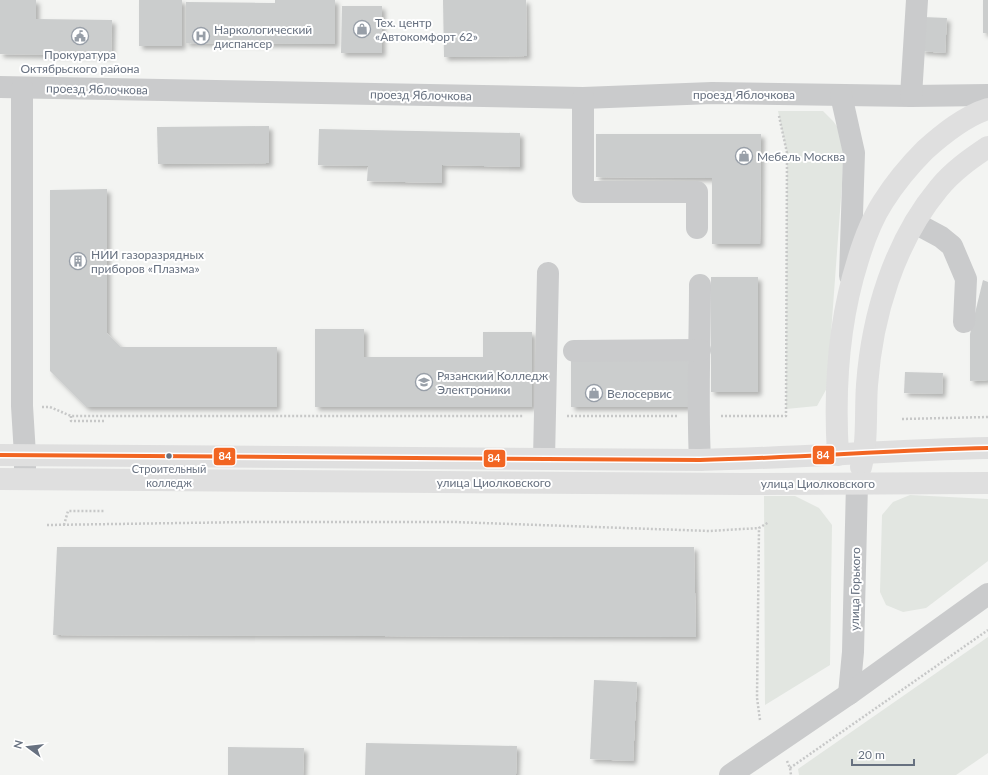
<svg xmlns="http://www.w3.org/2000/svg" width="988" height="775" font-family="Lato,sans-serif">
<style>
.green{fill:#e2e6e1}
.building{fill:#cbcdcd;filter:url(#shadow)}
.lines{fill:none;stroke-linecap:round;stroke-linejoin:round}
.path{stroke:#c7c8c8;stroke-width:2.5;stroke-dasharray:2 2;stroke-linecap:butt}
.minor{stroke:#cacbcc;stroke-width:22}
.major{stroke:#dfdfdf;stroke-width:22}
.bus-1-casing{stroke:#fff;stroke-width:7}
.bus-1{stroke:#f26522;stroke-width:4}
.bus-dot{fill:#677180;stroke:#fff;stroke-width:1.5}
.labels{text-anchor:middle;dominant-baseline:central;stroke-width:4;stroke-linejoin:round;paint-order:stroke}
.bus-label{font-size:11px;fill:#677180;stroke:#fff}
.poi-label{font-size:12px;fill:#677180;stroke:#fff;text-anchor:start}
.street-label{font-size:12px;fill:#677180;stroke:#fff}
.line-badge{stroke:#fff;stroke-width:1.5}
.badge-label{font-size:11px;text-anchor:middle;font-weight:bold;fill:#fff}
</style>
<defs>
<filter id="shadow"><feDropShadow dx="3.5" dy="3.5" stdDeviation="2" flood-color="#0004"/></filter>
</defs>
<rect width="100%" height="100%" fill="#f3f4f2"/>
<!-- green -->
<g class="green">
<path d="M778,111h45l10,10 11,15 -2,48 -15,204 -10,18 -31,3 1,-256z"/>
<path d="M910,495l78,4v62l-62,47 -23,4 -17,-7 -6,-13 2,-77 11,-13z"/>
<path d="M764,496h31l24,12 13,17 -2,140 -65,40z"/>
<path d="M988,637v116l-32,22h-157l-1,-6z"/>
</g>
<!-- building -->
<g class="building">
<path d="M0,0h36v19l76,1 -1,36 -111,-2z"/>
<rect x="139" y="0" width="43" height="46"/>
<path d="M275,0h60v44l-149,-1v-41l89,1z"/>
<path d="M443,0h83l1,56 -83,1z"/>
<rect x="983" y="0" width="5" height="33"/>
<path d="M342,6h40v47h-41z"/>
<path d="M923,17l24,1 -2,35 -24,-2z"/>
<path d="M269,126v37l-111,1 -1,-37z"/>
<path d="M319,129l201,4v34l-78,-2v18l-75,-2 1,-15 -50,-1z"/>
<path d="M596,134h165l-1,110h-48v-66l-116,-1z"/>
<path d="M107,189v144l14,14h156v60h-191l-36,-36v-181z"/>
<rect x="711" y="277" width="47" height="115"/>
<path d="M983,280l5,2v98l-18,1v-47z"/>
<path d="M315,329h49v28h119v-25h49v75h-217z"/>
<rect x="571" y="361" width="117" height="46"/>
<path d="M905,372l38,1 -1,21 -38,-1z"/>
<path d="M57,547h637l2,90 -643,-2z"/>
<path d="M594,680l43,2 -4,79 -43,-2z"/>
<path d="M366,743l151,3 -1,29h-151z"/>
<path d="M228,747l76,1 -1,27h-75z"/>
</g>
<g class="lines">
<!-- path -->
<g class="path">
<path d="M42,407h8l21,9h453"/>
<path d="M71,416v5h33"/>
<path d="M567,416h111"/>
<path d="M721,416h65l1,-263 -8,-37"/>
<path d="M902,419l86,-2"/>
<path d="M47,525l203,-3h204l256,9 49,-3"/>
<path d="M64,525l4,-14h36"/>
<path d="M760,720l-3,-22 2,-170 10,-6"/>
<path d="M787,761l3,7 1,7"/>
<path d="M790,768l198,-138"/>
</g>
<!-- minor -->
<g class="minor">
<path d="M0,87l583,11 129,-5 199,3 77,-1"/>
<path d="M22,88v318l3,49v24"/>
<path d="M841,95l13,58 -4,123"/>
<path d="M911,96l6,-96"/>
<path d="M583,98v94h114v36"/>
<path d="M915,223l26,14 11,9 14,33 -2,43"/>
<path d="M700,285c0,58 -3,117 0,175"/>
<path d="M574,351l126,-1"/>
<path d="M544,459l4,-186"/>
<path d="M849,694l4,-42 4,-169"/>
<path d="M730,775l119,-81 139,-100"/>
</g>
<!-- major -->
<g class="major">
<path d="M0,455l700,5c96,-2 192,-10 288,-12"/>
<path d="M838,455c-4,-66 0,-132 20,-195 6,-20 14,-41 25,-58 12,-19 26,-36 42,-52 18,-16 40,-34 63,-41"/>
<path d="M861,467c7,-27 4,-55 6,-82 5,-69 27,-143 72,-197 14,-17 31,-29 49,-41"/>
<path d="M0,479l743,5 245,-1"/>
</g>
<!-- bus-1 casing -->
<g class="bus-1-casing">
<path id="bus-1" d="M0,455l700,5c96,-2 192,-10 288,-12"/>
</g>
<!-- bus-1 -->
<use href="#bus-1" class="bus-1"/>
</g>
<!-- icons -->
<defs>
<g id="shop-ring" transform="scale(0.9)"><circle r="9.5" fill="#fff" stroke="#989fa8" stroke-width="1.5"/><path d="M-5-2.5h2.3a2.7 3.5 0 0 1 5.4 0H5L5.5 6h-11ZM-1.5-2.5h3a1.5 2.3 0 0 0-3 0Z" fill="#989fa8"/></g>
<g id="civic-ring" transform="scale(0.9)"><circle r="9.5" fill="#fff" stroke="#989fa8" stroke-width="1.5"/><path d="M-.6-6.5H3V-4.5H.6V-3L4-1V1h2V6H-6V1h2V-1L-.6-3ZM-1.2 2.5V6h2.4V2.5Z" fill="#989fa8"/></g>
<g id="hospital-ring" transform="scale(0.9)"><circle r="9.5" fill="#fff" stroke="#989fa8" stroke-width="1.5"/><path d="M-5-5h3v3.5h4V-5h3V5h-3V1.5h-4V5h-3Z" fill="#989fa8"/></g>
<g id="building-ring" transform="scale(0.9)"><circle r="9.5" fill="#fff" stroke="#989fa8" stroke-width="1.5"/><path d="M-4-6H4V6H1V3H-1V6H-4ZM-2.5-4.3h1.7v1.8h-1.7ZM.8-4.3h1.7v1.8H.8ZM-2.5-1h1.7V.8h-1.7ZM.8-1h1.7V.8H.8Z" fill="#989fa8"/></g>
<g id="university-ring" transform="scale(0.9)"><circle r="9.5" fill="#fff" stroke="#989fa8" stroke-width="1.5"/><path d="M0-5L7-2L0 1L-7-2ZM-4 1L0 2.5L4 1V4Q0 6-4 4Z" fill="#989fa8"/></g>
</defs>
<g fill-rule="evenodd">
<use href="#shop-ring" x="362" y="29"/>
<use href="#civic-ring" x="80" y="36"/>
<use href="#hospital-ring" x="201" y="36"/>
<use href="#shop-ring" x="744" y="156"/>
<use href="#building-ring" x="78" y="261"/>
<use href="#university-ring" x="424" y="382"/>
<use href="#shop-ring" x="594" y="393"/>
</g>
<!-- markers -->
<circle class="bus-dot" cx="169" cy="456" r="3.5"/>
<g class="labels">
<!-- bus labels -->
<g class="bus-label">
<text x="169" y="468">Строительный<tspan x="169" dy="14">колледж</tspan></text>
</g>
<!-- poi labels -->
<g class="poi-label">
<text x="375" y="22">Тех. центр<tspan x="375" dy="14">«Автокомфорт 62»</tspan></text>
<text x="214" y="29">Наркологический<tspan x="214" dy="14">диспансер</tspan></text>
<text x="80" y="54" text-anchor="middle">Прокуратура<tspan x="80" dy="14">Октябрьского района</tspan></text>
<text x="757" y="156">Мебель Москва</text>
<text x="91" y="254">НИИ газоразрядных<tspan x="91" dy="14">приборов «Плазма»</tspan></text>
<text x="437" y="375">Рязанский Колледж<tspan x="437" dy="14">Электроники</tspan></text>
<text x="607" y="393">Велосервис</text>
</g>
<!-- street labels -->
<g class="street-label">
<text transform="translate(97 89) rotate(1)">проезд Яблочкова</text>
<text x="744" y="94">проезд Яблочкова</text>
<text transform="translate(421 95) rotate(1)">проезд Яблочкова</text>
<text x="494" y="482">улица Циолковского</text>
<text x="818" y="483">улица Циолковского</text>
<text transform="translate(855 589) rotate(-89)">улица Горького</text>
</g>
</g>
<g class="line-badge">
<rect x="812" y="445" width="23" height="20" rx="4" fill="#f26522"/>
<rect x="213" y="447" width="23" height="19" rx="4" fill="#f26522"/>
<rect x="483" y="449" width="23" height="19" rx="4" fill="#f26522"/>
</g>
<g class="badge-label">
<text x="823" y="459">84</text>
<text x="225" y="460">84</text>
<text x="494" y="462">84</text>
</g>
<!-- north arrow -->
<g transform="translate(28 747) rotate(285)" stroke="#ffffff" stroke-width="3" paint-order="stroke">
<path d="M0-3L7 15L0 10L-7 15Z" fill="#677180"/>
<text y="-6" font-size="11" font-weight="bold" text-anchor="middle" fill="#677180">N</text>
</g>
<!-- scale -->
<path d="M852 759v6h62v-6" fill="none" stroke="#677180" stroke-width="2"/>
<text x="858" y="759" font-size="12" fill="#677180" stroke="#ffffff" stroke-width="3" paint-order="stroke">20 m</text>
</svg>
